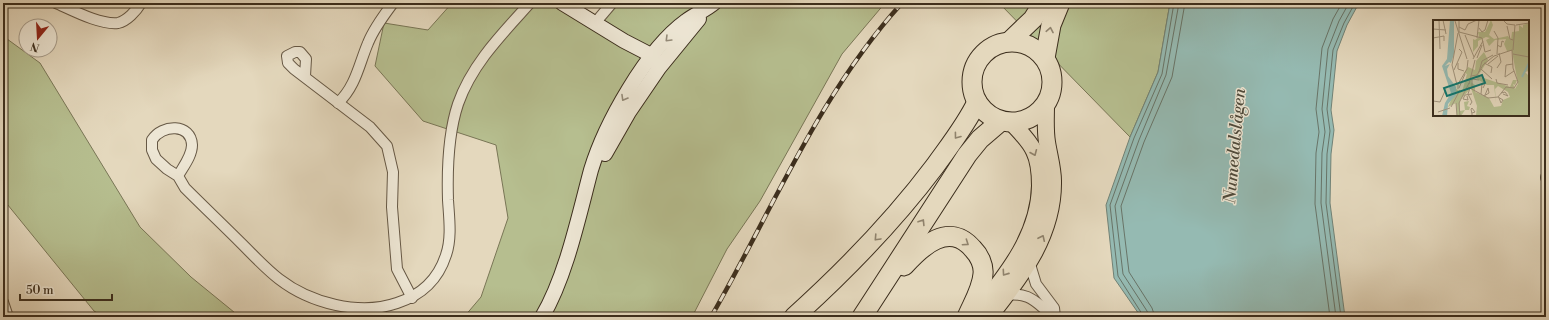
<svg xmlns="http://www.w3.org/2000/svg" width="1549" height="320" font-family="'Libre Bodoni',serif">
<style>
.green{fill:#b6be8f;stroke:#797656}
.water{fill:#95bab2;stroke:#718276}
.lines{fill:none;stroke-linecap:round;stroke-linejoin:round}
.shore{stroke:#687468;stroke-width:1}
.street-casing{stroke:#665845;stroke-width:12}
.secondary-casing{stroke:#3c2e1d;stroke-width:16}
.primary-casing{stroke:#3c2e1d;stroke-width:18}
.highway-casing{stroke:#3c2e1d;stroke-width:21}
.street{stroke:#ede6d4;stroke-width:10}
.secondary{stroke:#ede6d4;stroke-width:14}
.primary{stroke:#e4d8bd;stroke-width:16}
.highway{stroke:#e4d8bd;stroke-width:19}
.rail-casing{stroke:#3c2e1d;stroke-width:4.5}
.rail{stroke:#ede6d4;stroke-width:3;stroke-dasharray:9;stroke-linecap:butt}
.oneway{stroke:#90836d}
.oneway2{stroke:#948a78}
.labels{text-anchor:middle;dominant-baseline:central;stroke-width:3;stroke-linejoin:round;paint-order:stroke}
.water-label{font-size:17px;font-style:italic;fill:#4e4a3b;stroke:#ede6d4}
.inset-river{fill:none;stroke:#95bab2;stroke-width:2}
.inset-road{fill:none;stroke:#a1947d;stroke-width:1}
.view{fill:#0f766e;fill-opacity:0.15;stroke:#0f766e;stroke-width:2}
.inset-edge{fill:none;stroke:#3c2e1d;stroke-width:2}
</style>
<rect width="100%" height="100%" fill="#e4d8bd"/>
<filter id="stains"><feTurbulence type="fractalNoise" baseFrequency=".005" numOctaves="4"/><feColorMatrix values="0 0 0 0 .2 0 0 0 0 .09 0 0 0 0 .02 0 0 0 .5 -.17"/></filter>
<radialGradient id="worn" r=".72"><stop offset=".6" stop-color="#630" stop-opacity="0"/><stop offset="1" stop-color="#630" stop-opacity=".3"/></radialGradient>
<!-- green -->
<g class="green">
<path d="M452,3h121l24,17 12,-17h276l-43,51 -82,147 -33,48 -35,68h-228l17,-20 27,-79 -12,-73 -73,-24 -48,-55 9,-43 44,7z"/>
<path d="M999,3h171l-12,69 -28,65z"/>
<path d="M3,36l37,27 100,164 51,50 49,40h-136l-10,-6 -91,-112z"/>
</g>
<!-- water -->
<path class="water" d="M1170,3h189l-12,22 -10,26 -6,59 3,20 -3,24 -1,49 15,114h-204l-27,-39 -8,-73 24,-68 28,-65z"/>
<g class="lines">
<!-- shore -->
<g class="shore">
<path d="M1144,317l-26,-41 -8,-71 24,-67 28,-64 12,-71"/>
<path d="M1149,317l-2,-6 -24,-37 -8,-68 24,-66 27,-65 13,-72"/>
<path d="M1155,317l-3,-9 -23,-36 -8,-66 23,-64 28,-65 13,-74"/>
<path d="M1330,317l-15,-113 1,-51 3,-21 -3,-23 6,-61 11,-29 9,-16"/>
<path d="M1336,317l-15,-114 1,-50 3,-21 -3,-23 6,-60 11,-28 10,-18"/>
<path d="M1341,317l-15,-114 1,-49 3,-23 -3,-22 6,-59 11,-27 11,-20"/>
</g>
<!-- street casing -->
<g class="street-casing">
<g id="street">
<path d="M56,3c16,7 44,22 62,20 9,-2 18,-12 23,-20"/>
<path d="M595,23l17,-20"/>
<path d="M305,76l1,-17 -6,-7h-5l-8,4 1,7 6,6 76,58 17,19 6,26 -1,35 5,62 15,29"/>
<path d="M338,103c18,-17 21,-39 30,-60 6,-15 16,-28 25,-40"/>
<path d="M178,176c5,-9 14,-20 14,-31 -1,-22 -30,-21 -40,-5v10l4,9 11,10 11,7 7,12c19,19 38,37 57,56 12,12 24,25 37,35 31,24 80,37 118,24 25,-8 41,-23 49,-48 6,-17 3,-38 2,-55 -1,-32 0,-66 10,-96 14,-40 44,-70 72,-101"/>
<path d="M1546,178v-1"/>
<path d="M1029,261l7,23 18,24 1,9"/>
<path d="M1005,295c27,-3 30,8 50,22"/>
<path d="M3,302l5,15"/>
</g>
</g>
<!-- secondary casing -->
<g class="secondary-casing">
<g id="secondary">
<path d="M562,3l62,38 29,15 4,8"/>
<path d="M605,154l24,-42 30,-44 40,-49"/>
<path d="M542,317c24,-40 37,-102 49,-147 14,-46 55,-120 95,-149 9,-7 20,-11 28,-18"/>
</g>
</g>
<!-- primary casing -->
<g class="primary-casing">
<g id="primary">
<path d="M973,317c30,-38 66,-79 67,-131 0,-11 -1,-25 -6,-35 -5,-11 -15,-20 -23,-29"/>
<path d="M989,317c32,-40 65,-82 64,-136 0,-13 -4,-26 -6,-39 -2,-12 -1,-24 -1,-37"/>
</g>
</g>
<!-- highway casing -->
<g class="highway-casing">
<g id="highway">
<path d="M1010,41l23,-22 10,-16"/>
<circle cx="1012" cy="82" r="40"/>
<path d="M1045,58l6,-33 9,-22"/>
<path d="M904,266c18,-20 45,-45 69,-17 6,6 11,16 10,25 -1,15 -10,29 -16,43"/>
<path d="M794,317c52,-47 99,-95 141,-151 15,-21 31,-41 42,-64"/>
<path d="M862,317l105,-162 13,-16 21,-18"/>
</g>
</g>
<!-- street -->
<use href="#street" class="street"/>
<!-- secondary -->
<use href="#secondary" class="secondary"/>
<!-- primary -->
<use href="#primary" class="primary"/>
<!-- highway -->
<use href="#highway" class="highway"/>
<!-- rail casing -->
<g class="rail-casing">
<path id="rail" d="M711,317c61,-106 108,-223 191,-314"/>
</g>
<!-- rail -->
<use href="#rail" class="rail"/>
</g>
<!-- one-way arrows -->
<defs><path id="oneway-chevron" d="M-2-3.5L2.5 0L-2 3.5" fill="none" stroke-width="1.6" stroke-linecap="round" stroke-linejoin="round"/></defs>
<g class="oneway">
<use href="#oneway-chevron" transform="translate(1050 30) rotate(-79)"/>
<use href="#oneway-chevron" transform="translate(957 136) rotate(127)"/>
<use href="#oneway-chevron" transform="translate(1034 153) rotate(67)"/>
<use href="#oneway-chevron" transform="translate(922 222) rotate(-58)"/>
<use href="#oneway-chevron" transform="translate(877 238) rotate(133)"/>
<use href="#oneway-chevron" transform="translate(1042 238) rotate(-65)"/>
<use href="#oneway-chevron" transform="translate(966 243) rotate(34)"/>
<use href="#oneway-chevron" transform="translate(1005 273) rotate(125)"/>
</g>
<g class="oneway2">
<use href="#oneway-chevron" transform="translate(668 39) rotate(135)"/>
<use href="#oneway-chevron" transform="translate(624 98) rotate(120)"/>
</g>
<g class="labels">
<!-- water labels -->
<g class="water-label">
<text transform="translate(1235 146) rotate(-85)">Numedalslågen</text>
</g>
</g>
<!-- overview -->
<g transform="translate(1433 20)">
<rect width="96" height="96" fill="#e4d8bd"/>
<path d="M58,0l2,5 -4,10 5,4 14,-3 3,4 1,-8 7,-1v-6l4,3v-3l6,-2v48l-4,1 3,3 1,-2v43h-53l1,-10 -6,-18 -11,12v11l5,-1 -1,-8 5,-1 -2,5 3,1 -1,3h-4l-4,6h-4l-1,-13 -8,4 8,-18 6,3 5,-18 -3,-1 4,-6 7,3 1,-9 8,-9 4,8 -10,16 32,11 3,-7h4l-2,5 -2,-1 2,5 3,-5 -6,-33h-5l-3,-7 2,-5 -11,1 -6,6 -3,-6 4,-2 -4,-1 -8,4v5l-5,6v-13l2,1 4,-3 -1,-5h7zM41,57l13,8h7l2,18 -1,-14 3,-3 10,6 2,5 -7,3 -2,6 -7,1 -5,-9 -14,-6v-7l-4,-3z" fill="#b6be8f" fill-rule="evenodd"/>
<path d="M17,0h4v34l-3,9 -2,-1 -4,4 5,-2 -3,5 1,7 8,11v8l-8,9 -1,12h-5l3,-13 6,-10 -9,-27 5,-7z" fill="#95bab2"/>
<path class="inset-river" d="M89,57l7,-14"/>
<path class="inset-road" d="M6,0l1,29M10,0l3,14M26,0v12l23,6 3,14 6,-2M70,0l4,4 8,1M22,1l12,38M83,5l13,-2M74,6l3,13 3,1M26,7l6,3 3,-6 9,-4M46,8l3,4 3,-2 3,-10M0,9l13,1M61,11l4,7 -1,16M32,15l9,22M0,18l11,-2v5M44,18l2,-18M64,25l4,2 1,-6 2,1M80,30l2,-25M80,34l16,3M44,38l5,-13M40,39l10,-18M25,43v6l6,2M51,43l8,4 -1,6M55,44l10,-8M80,44l-7,1 -1,12 9,-6M64,48l4,-6 -2,-9M48,49l11,10M21,50l8,-18 -3,-3M46,52l3,-11 11,-6M38,56l6,-1 6,-10 11,-9 18,-6M63,59l1,4 11,2M36,64l6,-24M24,65l-5,-20 6,-32M35,67l20,11 10,-1 8,-10M73,67l8,1 4,-6 -5,-14 -1,-18M26,68l6,-14M39,68v-9l7,1M25,69v-5l9,-15 1,-9M68,73l4,-1 3,4 -5,-2M48,74l1,-10h3l-2,4M34,76l1,4 -5,-1 2,-4 7,-1M51,76l5,-3 -1,-5 -3,7M65,77l5,3 -2,3 -2,-5M0,81l7,1 5,-11M23,83l1,13M37,85l2,-3 -4,-8 2,-6M18,87l9,-17M5,92l12,-4M39,93l3,-1 -3,-4 -1,1 1,5v2M27,96l-1,-13 10,-20"/>
<path class="view" d="M49,55l3,8 -38,13 -3,-8z"/>
<rect width="96" height="96" class="inset-edge"/>
</g>
<!-- margin -->
<rect width="1549" height="320" fill="none" stroke="#e4d8bd" stroke-width="16"/>
<rect x="4" y="4" width="1541" height="312" fill="none" stroke="#3c2e1d" stroke-width="2"/>
<rect x="8" y="8" width="1533" height="304" fill="none" stroke="#3c2e1d"/>
<!-- north arrow -->
<g transform="translate(38 38) rotate(198)"><circle r="19" fill="#ede6d4" stroke="#a69c8b"/>
<path d="M0-3L7 15L0 10L-7 15Z" fill="#8f2418"/>
<text y="-6" font-size="11" font-weight="bold" text-anchor="middle" fill="#3c2e1d">N</text>
</g>
<!-- scale -->
<path d="M20 294v6h92v-6" fill="none" stroke="#3c2e1d" stroke-width="2"/>
<text x="26" y="294" font-size="12" fill="#3c2e1d" stroke="#ede6d4" stroke-width="3" paint-order="stroke">50 m</text>
<rect width="100%" height="100%" filter="url(#stains)"/>
<rect width="100%" height="100%" fill="url(#worn)"/>
</svg>
